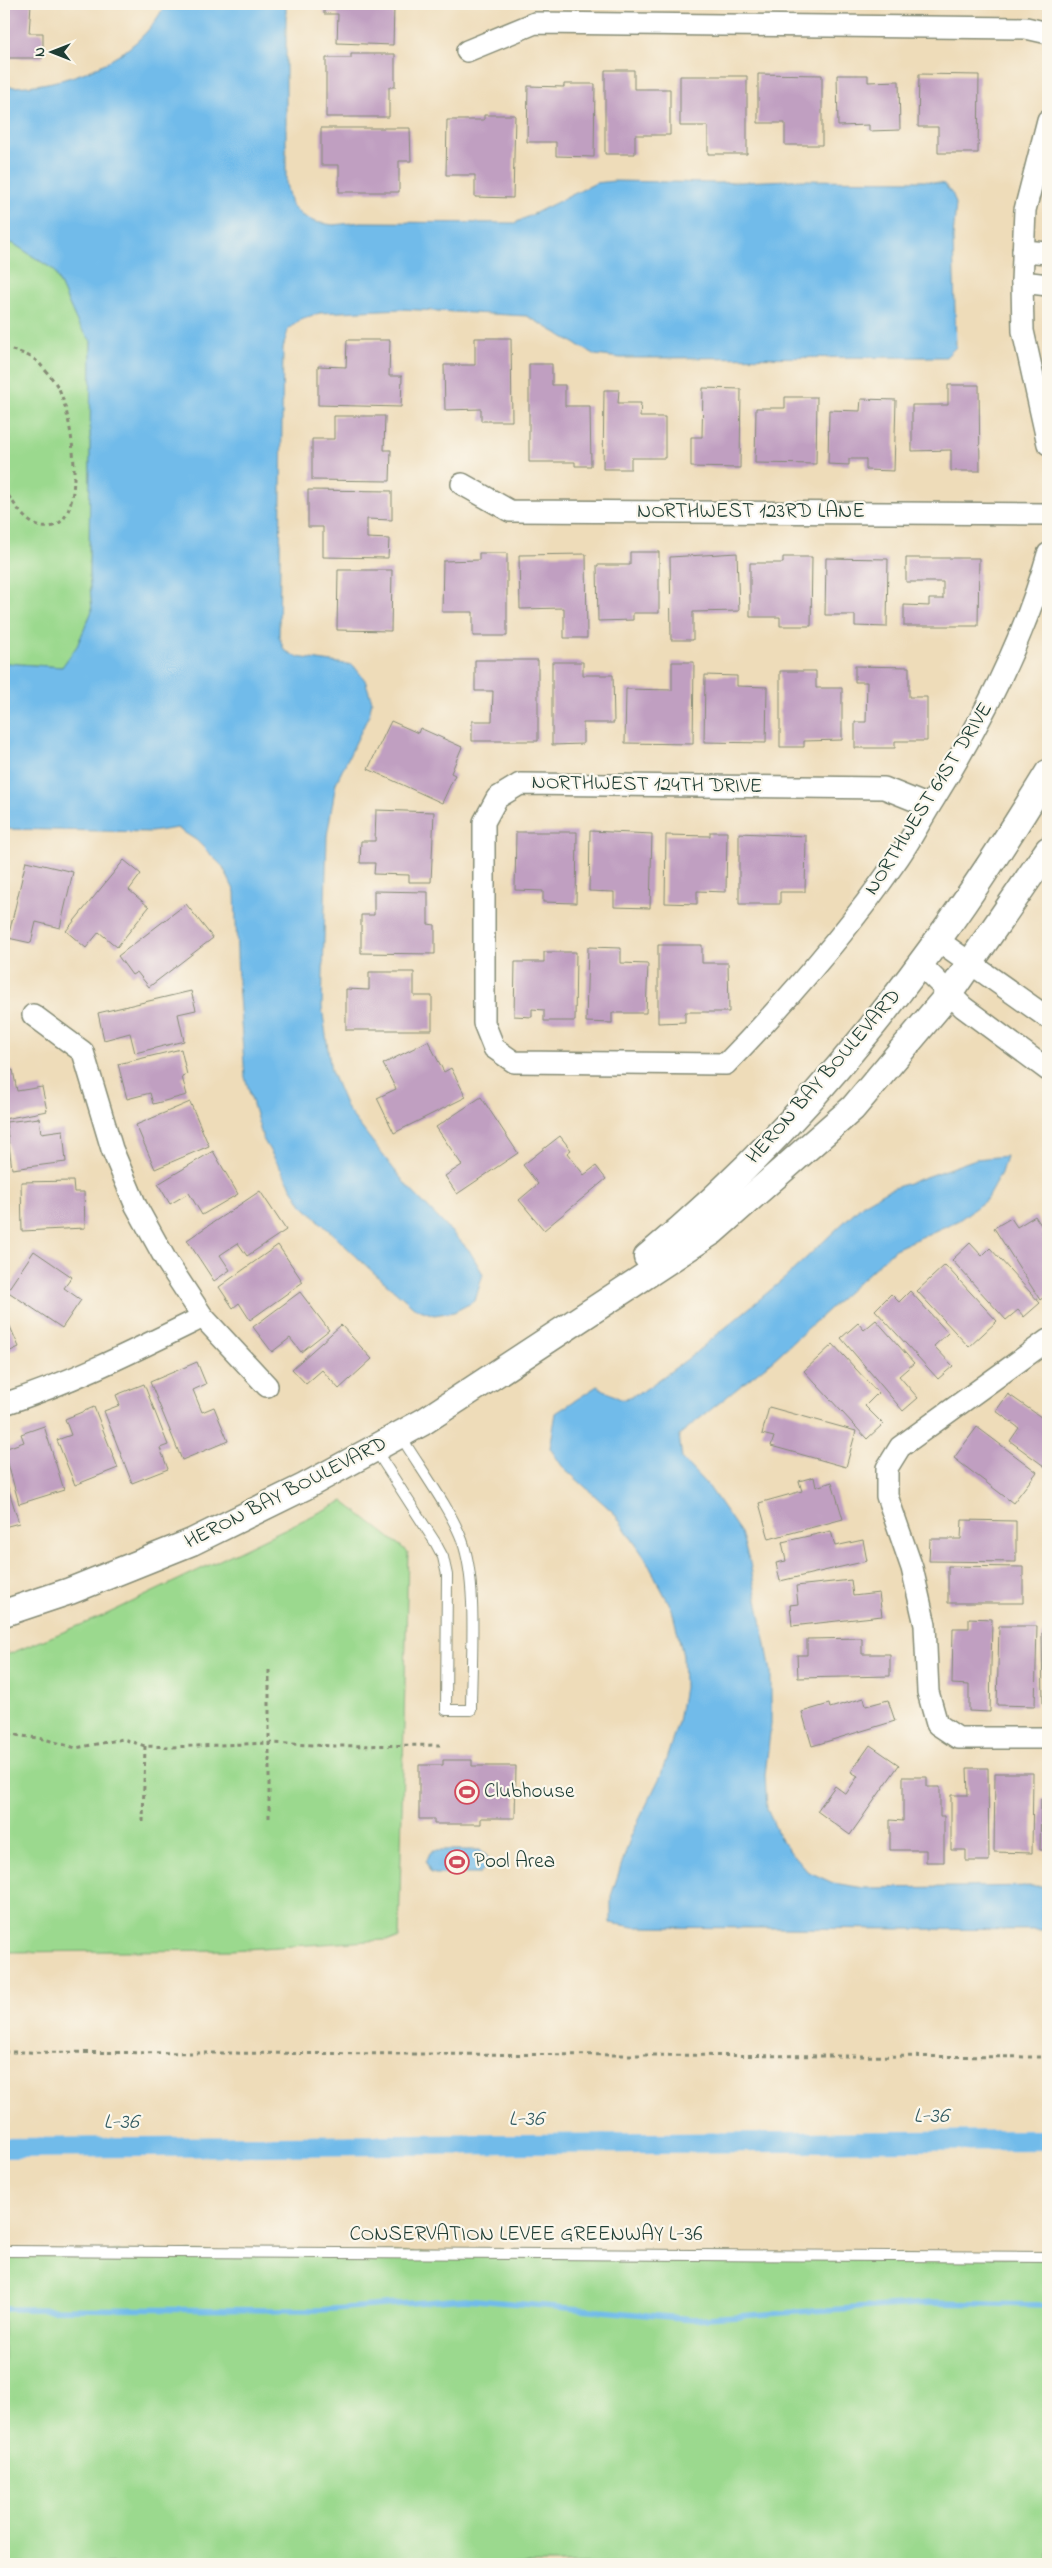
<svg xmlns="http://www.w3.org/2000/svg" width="1052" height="2568" font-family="'Indie Flower',sans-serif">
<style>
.green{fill:#9bd98e;stroke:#5d8b61}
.water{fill:#71bbea;stroke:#487c8f}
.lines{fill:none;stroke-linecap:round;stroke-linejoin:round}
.stream{stroke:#71bbea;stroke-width:5.5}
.canal{stroke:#71bbea;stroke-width:20}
.building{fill:#c09fc1}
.service-casing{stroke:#868c76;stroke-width:12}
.minor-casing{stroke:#868c76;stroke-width:24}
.tertiary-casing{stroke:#868c76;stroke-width:29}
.path{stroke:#868c76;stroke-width:3;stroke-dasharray:4 4;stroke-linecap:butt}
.service{stroke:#fff;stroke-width:10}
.minor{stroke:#fff;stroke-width:21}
.tertiary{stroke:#fff;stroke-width:26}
.labels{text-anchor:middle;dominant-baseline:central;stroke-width:4.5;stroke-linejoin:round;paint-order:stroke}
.street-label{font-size:21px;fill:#1f3d34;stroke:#fbf7ec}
.poi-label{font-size:21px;fill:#1f3d34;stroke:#fbf7ec;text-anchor:start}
.water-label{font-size:22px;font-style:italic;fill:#345c62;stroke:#fbf7ec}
</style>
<rect width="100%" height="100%" fill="#fbf7ec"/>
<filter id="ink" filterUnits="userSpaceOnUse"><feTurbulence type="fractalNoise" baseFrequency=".02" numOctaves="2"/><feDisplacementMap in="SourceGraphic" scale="10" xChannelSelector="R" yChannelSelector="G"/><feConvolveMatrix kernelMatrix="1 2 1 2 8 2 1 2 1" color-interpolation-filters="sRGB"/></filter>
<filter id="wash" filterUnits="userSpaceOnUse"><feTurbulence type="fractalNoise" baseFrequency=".0096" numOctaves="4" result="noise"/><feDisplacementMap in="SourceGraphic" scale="20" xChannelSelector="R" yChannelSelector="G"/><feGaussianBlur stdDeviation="1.12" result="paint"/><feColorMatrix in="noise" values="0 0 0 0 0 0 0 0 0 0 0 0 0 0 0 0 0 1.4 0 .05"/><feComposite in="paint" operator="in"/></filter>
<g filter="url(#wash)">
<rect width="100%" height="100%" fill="#eedcb9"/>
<!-- green -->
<g class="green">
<path d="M4,241l10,3 40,26 24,54 13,16 -2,233 3,38 -15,35 -15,21 -58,-4z"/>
<path d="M343,1501l65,51 -9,387 -168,11 -227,2v-296l101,-41z"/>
<path d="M4,2251l1044,6v307h-1044z"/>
</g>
<!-- water -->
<g class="water">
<path d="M165,4h121v180l5,20 10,11 14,7 18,3 28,-3 154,1 81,-40 18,-2 103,2 73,-3 135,1 19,3 9,11 3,9 -3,34 3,109 -10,10 -325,1 -26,-3 -68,-39 -126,-7 -81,4 -19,6 -13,11 -5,18 -4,288 5,14 13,7 56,8 12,15 7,21 -3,14 -33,68 -9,53 -5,171 9,64 16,38 60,77 62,64 14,24 -8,27 -21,11 -20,3 -19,-7 -41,-35 -72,-68 -39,-66 -18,-62 -7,-94 -3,-91 -12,-25 -27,-27 -19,-12 -26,4 -147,-3v-166l58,4 15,-21 15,-35 -3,-38 2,-232 -13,-17 -24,-54 -40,-26 -10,-3v-154c59,1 135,-26 161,-83z"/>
<path d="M1006,1156l-5,17 -15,27 -27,20 -64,29 -122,111 -94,75 3,24 27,28 32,46 9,30 21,108v53l-6,51 2,34 15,33 25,29 26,12 31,5 184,-2v44l-414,-3 -23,-4v-27l20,-60 30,-61 17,-53 6,-35 -1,-31 -11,-47 -27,-51 -31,-45 -52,-47 -12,-18 6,-35 41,-27 25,14 21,-9 46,-33 96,-80 77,-73 24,-14 90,-32z"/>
<path d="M434,1850h46l7,6v11l-7,7h-45l-5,-2 -4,-10 4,-9z"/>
</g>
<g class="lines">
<!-- stream -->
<path class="stream" d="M4,2309l315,1 146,-11 228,20 238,-16 117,2"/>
<!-- canal -->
<path class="canal" d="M4,2148l1044,-8"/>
</g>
<g id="blocks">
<!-- building -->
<g class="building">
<path d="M4,4h27l-2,29h14v25h-39z"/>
<path d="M324,4h72l-2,3 -1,38 -56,-2 1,-29h-14z"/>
<path d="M351,54h44v33h-6v30h-63v-59h25z"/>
<path d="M605,70h29v19h36v46h-35v19h-30z"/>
<path d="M758,74l64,1v70h-37v-22h-27z"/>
<path d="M919,74l60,1 -1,78h-40v-26h-20z"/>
<path d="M837,75h31v7l31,-1 1,49 -31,1v-6l-31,1z"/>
<path d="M680,76h67v78h-39v-28h-28z"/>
<path d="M564,84h31l-1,73 -38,-1v-14h-29l1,-56 36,1z"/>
<path d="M484,115h31l-2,83 -38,-1v-22h-29l1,-55h37z"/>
<path d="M321,128h89l1,33h-12v31h-60v-27h-18z"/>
<path d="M475,338h36l1,83h-31v-12l-36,1 -1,-45h31z"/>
<path d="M347,340h43l-1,36h13l-1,31 -83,-2v-39l28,1z"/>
<path d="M529,364h23v21h13v21h25l1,60h-16v-4h-46z"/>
<path d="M948,385h31l1,86h-29v-21l-39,1v-46h36z"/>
<path d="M703,388l38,1 -1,79 -49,-1v-30h11z"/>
<path d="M604,390h15l-1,13h23l-1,14h25v41h-34v11h-28z"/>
<path d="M785,397h32l-1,67 -61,-1 1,-55h29z"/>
<path d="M861,399l35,1 -2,71 -28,-1v-11h-17v6l-21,-1 1,-54 31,1z"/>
<path d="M334,416h51l-1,34h7l-1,31 -78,-1v-41h22z"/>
<path d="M308,490l84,1v29l-25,-1v19l22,1 -1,19 -65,-1v-30h-15z"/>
<path d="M630,552h29v61h-26v7l-35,1 -1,-56h33z"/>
<path d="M479,553h28v83h-34v-24h-31l1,-51 36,-1z"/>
<path d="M737,553l2,58 -46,1v28h-22l-1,-83z"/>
<path d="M586,554l1,84h-23v-30l-44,1 -1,-54z"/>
<path d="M783,557h29l-1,69h-31v-9h-30v-54h33z"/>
<path d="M826,558l62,1 -1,68 -32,-1v-11h-30z"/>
<path d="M906,558h73l-1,68h-74v-21l25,1v-7h14v-17h-37z"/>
<path d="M338,570h54l-1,61 -54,-1z"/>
<path d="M475,660h63v81h-66v-20h20l1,-30h-18z"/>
<path d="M552,662h31v13h30l1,48h-31v21l-31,1z"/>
<path d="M672,662h22l-1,82 -68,-1 1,-54 46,1z"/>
<path d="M855,666l54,1v30h18v44h-32v7h-40v-26h11l1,-40h-12z"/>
<path d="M780,671h36v17h26v52l-38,1v6h-24z"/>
<path d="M705,675l32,1v10l30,1 -1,56 -62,-1z"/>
<path d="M391,721l27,12 2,-5 42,19 -11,26 4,2 -13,28 -74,-34z"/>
<path d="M376,810l58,2 -3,70h-22v-7l-35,-1 1,-11h-15l1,-22h14z"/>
<path d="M590,831l62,3 -2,74 -36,-1v-15l-25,-1z"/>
<path d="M516,832h61l-1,71 -33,-1v-11l-28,-1z"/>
<path d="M710,832h17l-1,60 -29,-1v13l-32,-1 1,-68 44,1z"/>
<path d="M739,833l67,3 -1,56h-25v12h-41z"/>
<path d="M124,860l17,14 -12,16 20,17 -32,40 -18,-15 -13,16 -20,-17z"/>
<path d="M26,861l47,11 -13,56 -24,-6 -5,21 -23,-5z"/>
<path d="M374,891l54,1v32l7,1v29l-74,-1v-38h13z"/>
<path d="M186,904l27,34 -64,49 -12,-15 -5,3 -14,-19z"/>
<path d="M658,945h44v18h26l1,49h-44v10l-27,1z"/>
<path d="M588,947l33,1v15l27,1 -2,49h-34v10l-26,-1z"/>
<path d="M544,952h32l-1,69h-31v-11l-12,-1v8l-18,-1 1,-54h29z"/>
<path d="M369,972h45v24h18v34h-86v-41l23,1z"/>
<path d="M191,991l5,19 -18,4 6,27 -49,12 -5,-20 -26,7 -6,-27z"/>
<path d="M428,1041l16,31 7,-4 15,29 -72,36 -17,-35 19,-9 -13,-25z"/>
<path d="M181,1049l6,26 -5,2 5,18 -34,9 -3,-11 -23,6 -9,-35z"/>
<path d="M13,1070l4,21 25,-4 5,24 -43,8v-47z"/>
<path d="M481,1097l37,56 -61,41 -12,-18 17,-11 -26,-38z"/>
<path d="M190,1102l19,44 -54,23 -19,-44z"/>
<path d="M39,1118l2,15 22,-3 3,32 -54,7 -6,-47z"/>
<path d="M560,1136l11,14 -4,3 17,22 12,-9 10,13 -62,51 -25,-30 19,-16 -15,-19z"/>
<path d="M213,1151l25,43 -36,21 -13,-22 -19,11 -12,-20z"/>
<path d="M73,1181l1,11h10l1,36 -63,3 -1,-49z"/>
<path d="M260,1191l26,39 -39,26 -9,-13 -18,12 10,15 -16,11 -27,-41z"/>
<path d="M1035,1216l10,15 -3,1 6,10v52l-8,6 -46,-72 17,-10 6,9z"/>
<path d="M970,1243l12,13 8,-8 50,55 -16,14 -6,-7 -12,10 -54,-60z"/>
<path d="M278,1245l25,37 -53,38 -11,-17 -6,5 -14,-21z"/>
<path d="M34,1251l38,26 -8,11 17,12 -19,28 -55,-37z"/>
<path d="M945,1265l52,56 -28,26 -52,-56z"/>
<path d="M910,1291l38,42 -14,13 19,20 -15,13 -63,-69 16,-16 8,8z"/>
<path d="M300,1292l29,38 -28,22 -11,-14 -18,14 -19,-25z"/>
<path d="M4,1313l15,34 -15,7z"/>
<path d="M876,1320l38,43 -15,13 19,22 -15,13 -62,-73 17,-15 6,7z"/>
<path d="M341,1325l31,34 -33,30 -17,-19 -16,14 -14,-15z"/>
<path d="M833,1344l45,49 -13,13 18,18 -16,15 -63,-68z"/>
<path d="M197,1362l9,22 -13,6 9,22 12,-5 14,34 -46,19 -32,-78z"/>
<path d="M144,1384l24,61 -8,3 8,21 -36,14 -28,-72 16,-6 -4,-10z"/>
<path d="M1008,1394l40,28v47l-38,-28 9,-13 -23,-17z"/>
<path d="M94,1407l24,61 -43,17 -18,-45 14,-5 -6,-16z"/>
<path d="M769,1407l87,24 -10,36 -75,-21 3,-9 -12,-3z"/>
<path d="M44,1426l20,64 -45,14 -15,-55 20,-7 -3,-8z"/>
<path d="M977,1427l60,45 -24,31 -59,-45z"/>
<path d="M4,1475l15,48 -15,4z"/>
<path d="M814,1477l2,10 16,-5 11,37 -74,20 -10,-36 43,-12 -3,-10z"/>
<path d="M962,1520l54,1v41l-87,-1 1,-22h31z"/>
<path d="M831,1531l4,15 28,-6 4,21 -87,20 -4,-18 10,-2 -4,-19z"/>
<path d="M948,1566l75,1v36h-75z"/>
<path d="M851,1580l2,16 26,-3 3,23 -90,10 -2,-21 8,-1 -2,-18z"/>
<path d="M969,1618l23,1 -2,93 -21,-1v-26l-17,-1 1,-56h16z"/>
<path d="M999,1626h38l-2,80 -38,-1z"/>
<path d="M1042,1633h6v71h-5z"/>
<path d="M862,1638v16h28v22l-92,2 -1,-23h10v-16z"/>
<path d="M864,1698l2,8 22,-6 7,21 -83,25 -10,-34 27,-8 1,4z"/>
<path d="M870,1745l29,20 -49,70 -33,-24 18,-25 11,8 12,-18 -7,-4z"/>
<path d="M443,1760h29v6h44l-1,52h-34v6h-47v-5h-15v-54h24z"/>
<path d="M967,1768h21l1,93h-23v-11h-15v-55h17z"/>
<path d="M995,1773h38l-1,80 -38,-1z"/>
<path d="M903,1777h24v10h13v29h4v46h-18v-12h-36v-30l13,1z"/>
<path d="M1041,1799h7v51h-8z"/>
</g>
</g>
</g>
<g filter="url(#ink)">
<use href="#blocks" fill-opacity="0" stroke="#868c76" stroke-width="1"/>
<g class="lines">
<!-- service casing -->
<g class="service-casing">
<g id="service">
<path d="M375,1449l60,93 8,15 4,18 -1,135h25c0,-47 7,-128 -9,-170 -12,-32 -44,-75 -62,-105"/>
<path d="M4,2251l1044,6"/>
</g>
</g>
<!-- minor casing -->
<g class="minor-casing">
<g id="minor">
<path d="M467,51l68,-28 491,5 22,5"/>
<path d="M1048,120l-23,90 -3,72 1,49 25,113"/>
<path d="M1023,251l25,2"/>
<path d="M1022,282l26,3"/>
<path d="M462,484l48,27 538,3"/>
<path d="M929,806l-45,-18 -364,-4 -23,14 -13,24v201l10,25 20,14 212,2c61,-63 118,-128 168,-200 15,-20 26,-43 40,-65 48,-77 89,-157 114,-245"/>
<path d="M939,941l109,77"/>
<path d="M921,965l42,42 85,63"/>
<path d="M33,1015l50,37 29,97 24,57 31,56 36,55 64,69"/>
<path d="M1048,1340l-148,107 -13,21v28l25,72 13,57 3,67 9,32 21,14h90"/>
<path d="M4,1404c69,-22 134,-55 199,-87"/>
</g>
</g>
<!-- tertiary casing -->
<g class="tertiary-casing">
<g id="tertiary">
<path d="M647,1257c163,-134 292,-305 401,-484"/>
<path d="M4,1613l66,-22 122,-49 112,-55 119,-65 289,-190 141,-124 96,-114 99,-144"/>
</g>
</g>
<!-- path -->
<g class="path">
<path d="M4,348c12,3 25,6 35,15 6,7 14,16 19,24 13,25 28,117 1,136 -7,5 -17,6 -25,1 -12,-6 -21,-23 -30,-34"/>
<path d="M4,1648l5,-1 -5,9"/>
<path d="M269,1670v151"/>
<path d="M4,1709l4,25 -4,29"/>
<path d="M8,1734l36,5 32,9 47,-9 22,7 26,1 98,-4 64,3 111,-1"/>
<path d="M143,1822l2,-76"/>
<path d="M4,2052l1044,5"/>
</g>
<!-- service -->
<use href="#service" class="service"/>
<!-- minor -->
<use href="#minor" class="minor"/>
<!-- tertiary -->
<use href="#tertiary" class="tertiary"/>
</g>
</g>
<!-- icons -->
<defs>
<g id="stadium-ring" transform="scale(1.25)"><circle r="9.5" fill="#fbf7ec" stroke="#d1495b" stroke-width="1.5"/><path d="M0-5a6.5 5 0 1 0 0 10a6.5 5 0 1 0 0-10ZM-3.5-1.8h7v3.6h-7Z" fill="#d1495b"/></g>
</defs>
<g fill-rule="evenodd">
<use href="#stadium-ring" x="467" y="1792"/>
<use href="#stadium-ring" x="457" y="1862"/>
</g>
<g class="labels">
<!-- street labels -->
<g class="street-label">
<text x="751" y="512">NORTHWEST 123RD LANE</text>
<text transform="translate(647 785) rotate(1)">NORTHWEST 124TH DRIVE</text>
<text transform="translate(929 799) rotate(-58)">NORTHWEST 61ST DRIVE</text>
<text transform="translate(824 1077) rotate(-49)">HERON BAY BOULEVARD</text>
<text transform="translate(286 1493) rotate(-27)">HERON BAY BOULEVARD</text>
<text x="526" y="2235">CONSERVATION LEVEE GREENWAY L-36</text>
</g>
<!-- poi labels -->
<g class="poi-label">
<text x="484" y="1792">Clubhouse</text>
<text x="474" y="1862">Pool Area</text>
</g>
<!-- water labels -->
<g class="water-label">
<text x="931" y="2117">L-36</text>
<text x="526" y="2120">L-36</text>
<text x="121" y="2123">L-36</text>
</g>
</g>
<!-- margin -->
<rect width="1052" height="2568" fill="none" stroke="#fbf7ec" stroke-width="20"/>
<!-- north arrow -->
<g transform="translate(52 52) rotate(270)" stroke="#fbf7ec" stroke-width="4" paint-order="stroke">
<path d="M0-4L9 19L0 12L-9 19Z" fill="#1f3d34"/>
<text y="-8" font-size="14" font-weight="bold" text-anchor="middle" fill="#1f3d34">N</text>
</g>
</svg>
